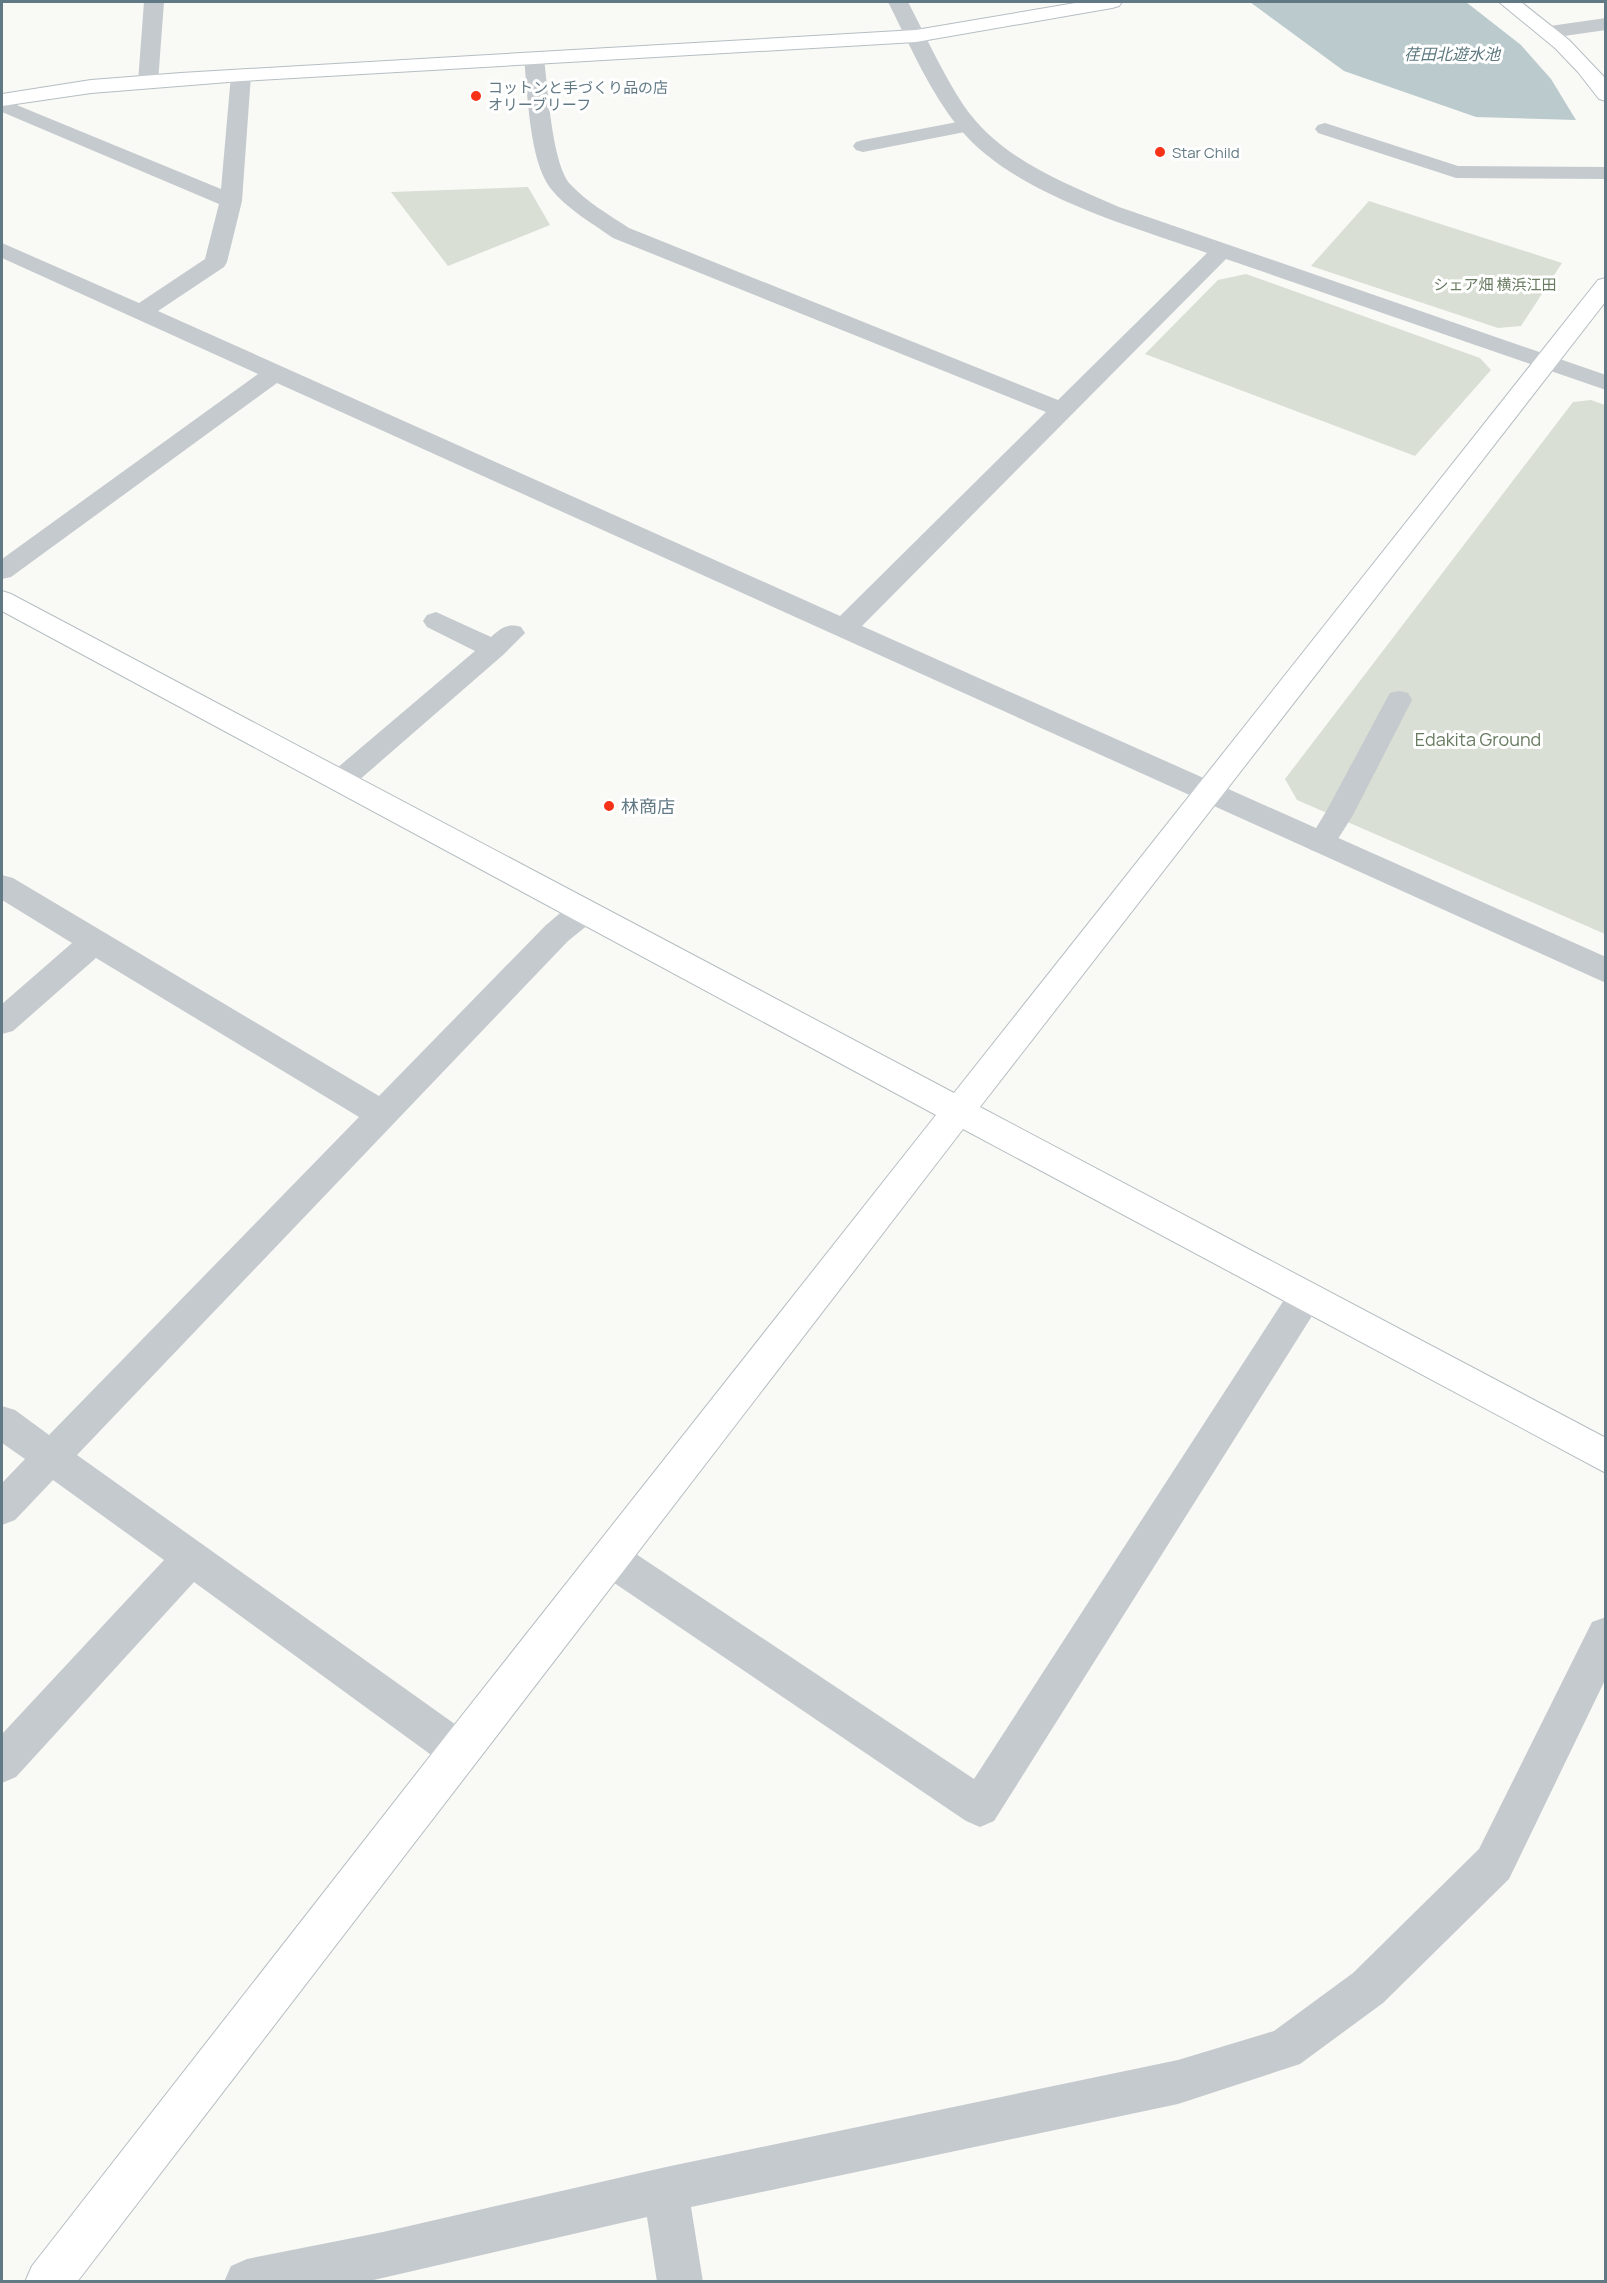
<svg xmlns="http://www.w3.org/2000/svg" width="1607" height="2283" font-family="Manrope,'Noto Sans JP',sans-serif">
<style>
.green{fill:#d9dfd4}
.water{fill:#bacacd}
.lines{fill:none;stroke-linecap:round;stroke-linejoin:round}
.secondary-casing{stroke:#b6bec2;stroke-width:2}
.lane{fill:#c4cacd;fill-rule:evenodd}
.street{fill:#c4cacd;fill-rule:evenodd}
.secondary{fill:#fff;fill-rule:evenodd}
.poi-dot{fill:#f63319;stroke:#fff;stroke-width:2}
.labels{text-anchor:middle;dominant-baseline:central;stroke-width:6;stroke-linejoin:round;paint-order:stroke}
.far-poi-label{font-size:15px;fill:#617984;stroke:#fff;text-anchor:start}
.far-park-label{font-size:15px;fill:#687b60;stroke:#fff}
.far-water-label{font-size:16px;font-style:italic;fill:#5c787e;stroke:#fff}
.park-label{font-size:18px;fill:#687b60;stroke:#fff}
.poi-label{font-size:18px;fill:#617984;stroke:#fff;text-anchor:start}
</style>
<rect width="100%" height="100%" fill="#f9f9f6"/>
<!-- green -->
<g class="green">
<path d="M528,187l22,38 -102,41 -57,-74z"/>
<path d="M1369,201l193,62 -41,63 -23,2 -187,-62z"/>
<path d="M1246,274l234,84 11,12 -76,86 -270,-102 73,-74z"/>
<path d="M1591,400l14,5v529l-308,-134 -12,-21 288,-377z"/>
</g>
<!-- water -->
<path class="water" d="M1250,2h216l55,43 30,34 25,41 -100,-3 -132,-46z"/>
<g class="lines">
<!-- secondary casing -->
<g class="secondary-casing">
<g id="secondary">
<path d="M1081,2h41l-3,4 -7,2 -196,34 -675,39 -150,12 -89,13v-12l89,-14 90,-7 735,-43z"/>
<path d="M1499,2h22l48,38 37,39v22l-7,-2 -21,-27 -23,-24z"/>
<path d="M1606,278v23l-626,806 626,331v35l-643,-344 -886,1153h-52l7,-16 413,-529 491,-622 -934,-504v-20l9,3 943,499 644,-813z"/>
</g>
</g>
<!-- lane -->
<g class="lane">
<path d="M968,120l7,2 3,4 -3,4 -112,22 -7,-2 -3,-4 3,-4 7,-2z"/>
<path d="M1325,123l133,43 148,1v12l-150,-1 -138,-45 -3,-4 3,-4z"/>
<path d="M436,612l55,25c10,-9 16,-14 30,-10l4,6 -22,22 -153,133 -10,3 -10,-3 -4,-7 4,-7 145,-123 -48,-24 -4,-6 4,-6z"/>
<path d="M1399,691l9,2 4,7 -59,115 -22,35 -10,3 -10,-3 -4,-7 20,-33 59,-110 4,-7z"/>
</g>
<!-- street -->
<g class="street">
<path d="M144,2h20l-6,80 -3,4 -7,2 -7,-2 -3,-4z"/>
<path d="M888,2h20c18,34 34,71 56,104 37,53 98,76 155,101l487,168v15l-380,-131 -364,367 744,331v26l-1329,-600 -266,194 -9,2v-20l256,-185 -256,-116v-15l137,60 66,-44 14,-55 -217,-92v-13l219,90 10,-114 3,-4 7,-2 7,2 3,4 -9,126 -15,61 -3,5 -66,44 682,305 206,-204 -433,-174c-21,-15 -46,-29 -62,-49 -22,-28 -23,-94 -27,-130l3,-4h14l3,4c4,30 8,104 26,125 17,18 39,31 59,44l429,172 149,-147c-79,-28 -192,-58 -247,-124 -31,-38 -50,-84 -72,-127z"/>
<path d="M1606,18v12l-56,8 -7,-2 -3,-4 3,-4 7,-2z"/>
<path d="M2,875l11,3 366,218 167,-171c15,-12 27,-27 48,-21l4,8 -4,8 -26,21 -491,514 396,282 6,14 -6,14 -14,6 -14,-6 -251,-183 -178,195 -14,6v-49l162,-174 -111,-80 -38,40 -13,5v-42l23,-24 -23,-16v-37l13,4 34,25 310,-318 -263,-159 -83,73 -11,3v-30l70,-61 -70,-43z"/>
<path d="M1305,1282l12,4 5,11 -5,11 -323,513 -14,6 -14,-6 -368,-249 -6,-13 6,-13 13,-5 13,5 350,233 319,-493z"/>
<path d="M1606,1617v61l-97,201 -126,124 -83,61 -122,40 -487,103 12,75h-46l-10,-65 -282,65h-141l7,-16 16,-7 136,-27 283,-65 512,-107 96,-29 79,-58 126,-124 113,-227z"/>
</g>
<!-- secondary -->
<use href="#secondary" class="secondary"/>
</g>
<!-- markers -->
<g class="poi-dot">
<circle cx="476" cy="96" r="6"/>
<circle cx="1160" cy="152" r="6"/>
<circle cx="609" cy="806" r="6"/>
</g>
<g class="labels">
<!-- far-poi labels -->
<g class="far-poi-label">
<text x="488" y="87">コットンと手づくり品の店<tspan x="488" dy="17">オリーブリーフ</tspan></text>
<text x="1172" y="152">Star Child</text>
</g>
<!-- far-park labels -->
<g class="far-park-label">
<text x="1495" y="284">シェア畑 横浜江田</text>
</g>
<!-- far-water labels -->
<g class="far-water-label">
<text x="1452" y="54">荏田北遊水池</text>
</g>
<!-- park labels -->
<g class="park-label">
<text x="1478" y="739">Edakita Ground</text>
</g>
<!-- poi labels -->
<g class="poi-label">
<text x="621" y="806">林商店</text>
</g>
</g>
<!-- border -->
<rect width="1607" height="2283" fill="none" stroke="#617984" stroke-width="6"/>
</svg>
